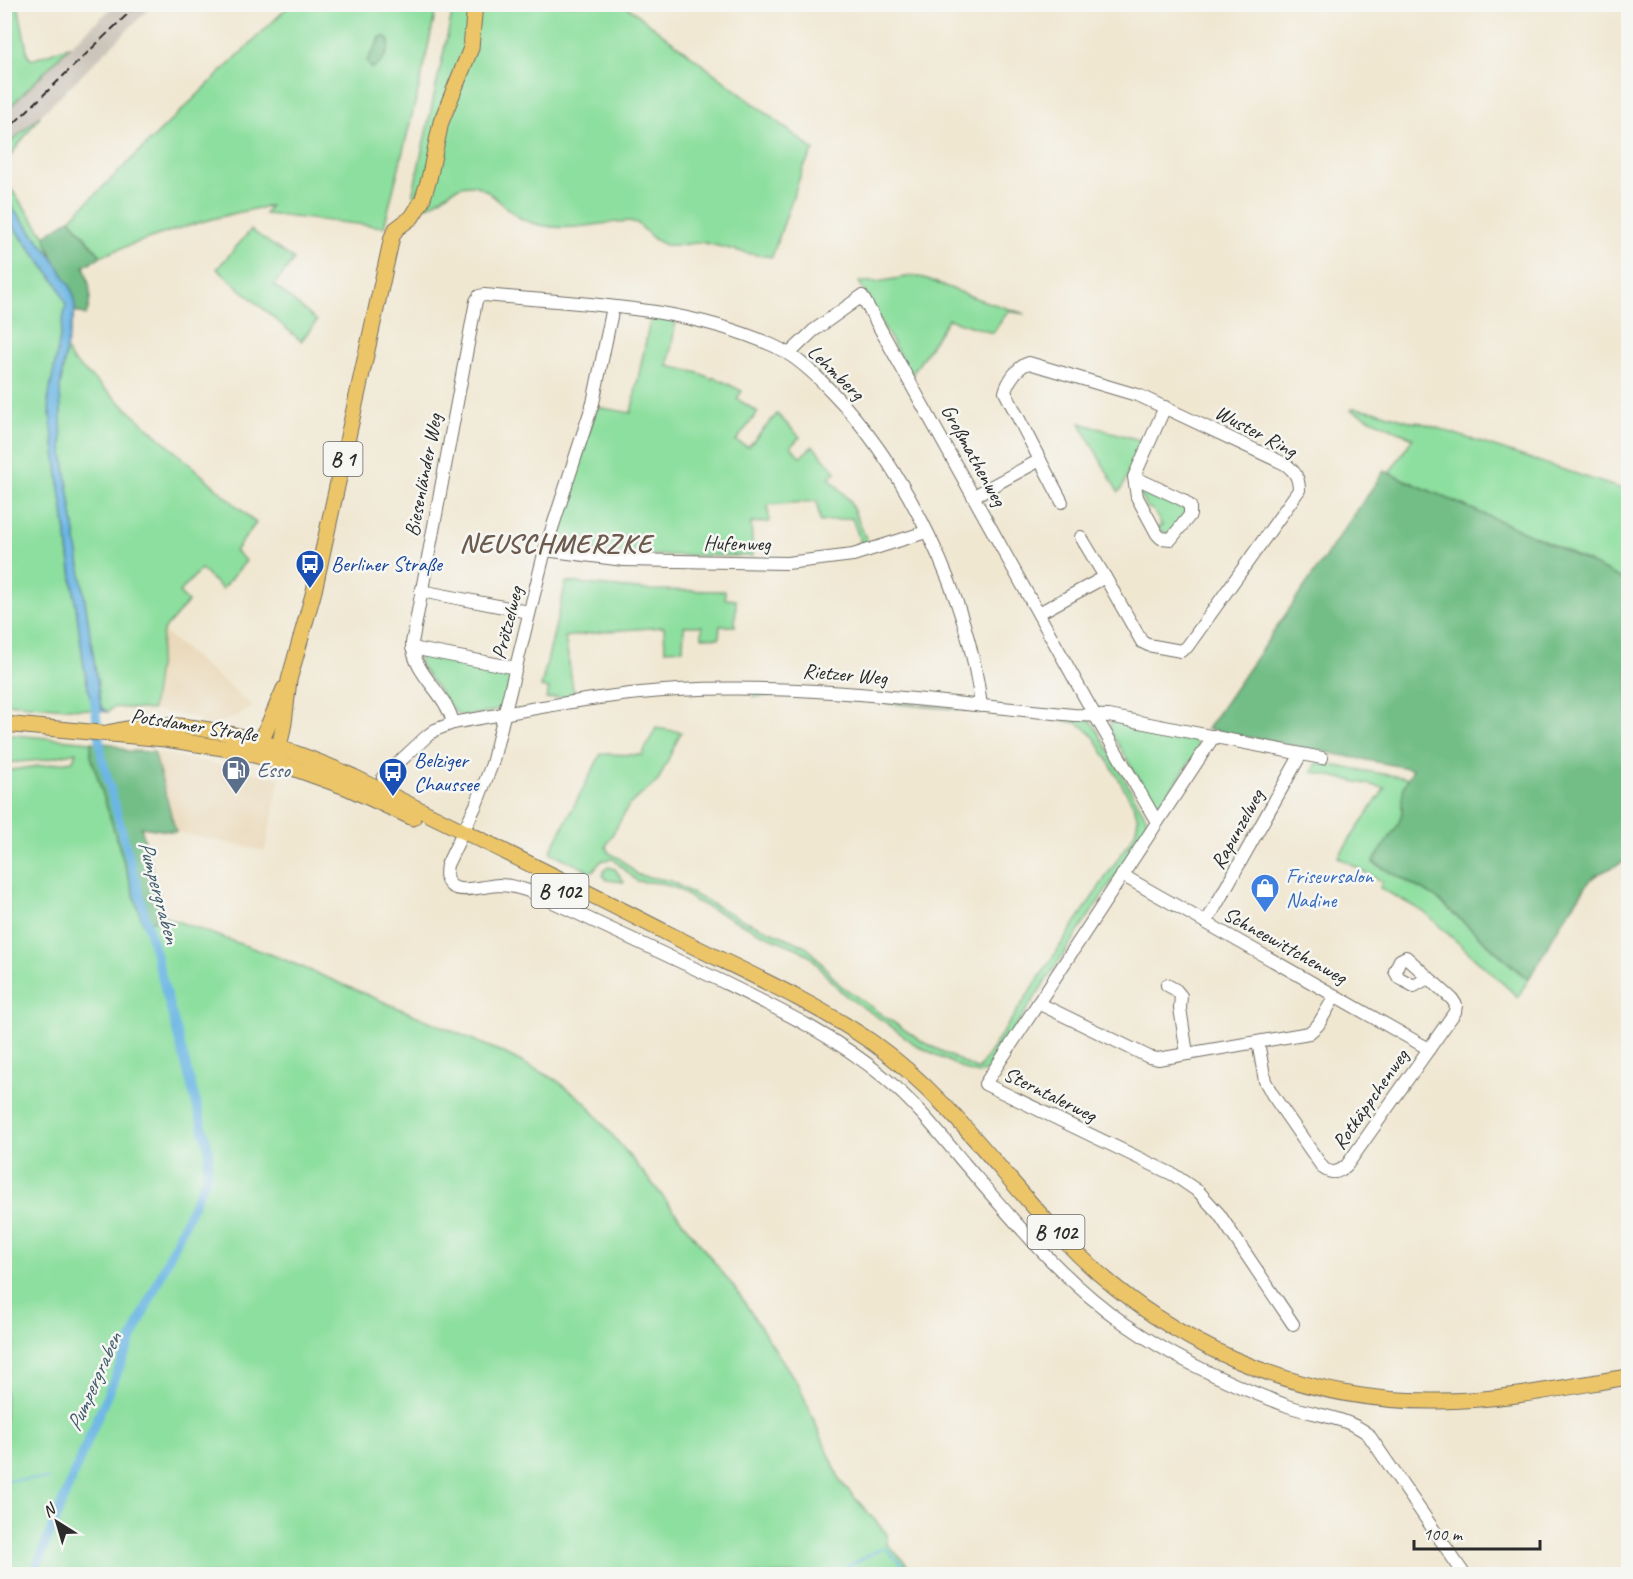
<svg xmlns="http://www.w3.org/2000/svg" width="1633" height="1579" font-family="Caveat,sans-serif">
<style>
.built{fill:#ead9ba}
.industrial{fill:#cac3b8}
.green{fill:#8ddf9f;stroke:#5c8565;stroke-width:1.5;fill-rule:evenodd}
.forest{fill:#72be86;stroke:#4e7458;stroke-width:1.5}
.water{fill:#6cb6e4;stroke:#4c7088;stroke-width:1.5}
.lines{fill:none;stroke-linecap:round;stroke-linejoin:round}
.stream{stroke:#6cb6e4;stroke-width:2}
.canal{stroke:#6cb6e4;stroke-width:9}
.minor-casing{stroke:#706d65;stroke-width:14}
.major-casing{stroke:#706d65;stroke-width:17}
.minor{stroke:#fff;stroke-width:12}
.major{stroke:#edc569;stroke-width:15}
.rail{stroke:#2b2b2b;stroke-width:2;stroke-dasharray:9 4.5;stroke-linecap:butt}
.labels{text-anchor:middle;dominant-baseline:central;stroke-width:5;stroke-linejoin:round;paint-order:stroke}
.shield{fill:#f6f6f2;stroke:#686867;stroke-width:1.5}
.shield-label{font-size:20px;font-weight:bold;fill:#2b2b2b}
.street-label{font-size:21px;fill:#2b2b2b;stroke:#f6f6f2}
.transit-label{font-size:21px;fill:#164399;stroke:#f6f6f2;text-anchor:start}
.service-label{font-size:21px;fill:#4e5e75;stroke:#f6f6f2;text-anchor:start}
.shop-label{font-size:21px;fill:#366cbe;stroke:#f6f6f2;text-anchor:start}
.water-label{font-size:22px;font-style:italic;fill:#425c6c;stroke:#f6f6f2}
.district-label{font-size:27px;font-weight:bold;letter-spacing:1.5px;fill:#6c5b4e;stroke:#f6f6f2}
</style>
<rect width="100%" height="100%" fill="#f6f6f2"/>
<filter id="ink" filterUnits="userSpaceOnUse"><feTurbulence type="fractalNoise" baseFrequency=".0167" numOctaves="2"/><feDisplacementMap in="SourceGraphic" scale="12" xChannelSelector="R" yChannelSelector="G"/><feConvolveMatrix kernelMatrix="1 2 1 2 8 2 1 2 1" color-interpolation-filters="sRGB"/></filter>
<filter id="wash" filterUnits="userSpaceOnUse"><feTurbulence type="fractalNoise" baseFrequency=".008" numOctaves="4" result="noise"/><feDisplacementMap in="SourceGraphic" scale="24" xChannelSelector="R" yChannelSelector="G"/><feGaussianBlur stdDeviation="1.35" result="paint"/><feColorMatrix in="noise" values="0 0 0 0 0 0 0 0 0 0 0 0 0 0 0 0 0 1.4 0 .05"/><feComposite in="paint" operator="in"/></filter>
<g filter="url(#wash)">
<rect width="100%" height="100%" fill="#f0e7d1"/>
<!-- built -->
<g class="built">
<path d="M163,631l90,75 -16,10 -23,9 -14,-1v-5l-48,-9z"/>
<path d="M154,752l126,26 -15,73 -89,-19z"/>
</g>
<!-- industrial -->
<path class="industrial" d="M115,5h38l-113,111 -35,31v-35l65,-66z"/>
<!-- green -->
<g class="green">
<path d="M5,4l13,1 10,51 4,4 38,-14 -65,66z"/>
<path d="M290,5h147l-15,70 -38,152 -119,-13 5,-8c-57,10 -115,29 -169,50l-31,-37zM380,37h5l4,3c1,11 -7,25 -17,28l3,-20z"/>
<path d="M454,5h171l189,145 -11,18 -31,89 -21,-3 -50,-12 -20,3h-16l-10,-5 -18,-17 -8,-2c-37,2 -69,14 -105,-1 -19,-8 -35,-35 -54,-35 -19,0 -28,17 -45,22l-10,-5 -2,-10z"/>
<path d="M40,116l-35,47v-16z"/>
<path d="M4,179l41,57 8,22 -48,-60z"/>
<path d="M4,215l54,70 8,20 -13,133 32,235 8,37 -88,-7z"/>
<path d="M251,230l43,30 -20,25 43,36 -16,20 -84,-72z"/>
<path d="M912,276l12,2 54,21 47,15 -17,-3 -15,22 -45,-14 -37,57 -52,-94h18z"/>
<path d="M651,316l25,5 -8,45 31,7 14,6 1,-2 28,14 -5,8 21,13 -22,29 12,6 29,-33 23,23 -9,9 9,11 13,-11 23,26 -7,5 20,23 20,45 -7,1 -10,-28 -32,4 -3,-21 -49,4 1,17 -18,1 2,33 -106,-1 -36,-3 -59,-8 45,-137 34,6z"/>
<path d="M66,349l6,11 184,163 -21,28 11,10 -24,28 -21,-20 -22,24 9,9 -25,29 -11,79 -38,-3 -7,5 -6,-5 -39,-260 -2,-59z"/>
<path d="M1354,408l25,4 37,11v-2l212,70v91l-87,-43 -152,-66 24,-35 -62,-28z"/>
<path d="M1080,423l63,18 -22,49 -3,2z"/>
<path d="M1143,486l19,7 -2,5 15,7 7,-2 5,8 -20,24 -10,-7 5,-3 -9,-15 -7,-3 -7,-17z"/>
<path d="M566,582l81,8 78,1v8l11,1 -1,26h-15l-1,12 -17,-1v-11h-18l-1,23 -18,1 -1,-23 -55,4 -44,6 9,58 -28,4 3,-10 -8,-2z"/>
<path d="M418,653l95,17c-12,44 -6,40 -51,46l-7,-4 -34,-45z"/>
<path d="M755,692h30l305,28 6,8 50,89 1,6 -3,10 -158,238 -7,3 -9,-2 -54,-27 -31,-23 -39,-26 -16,-16 -17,-21 -14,-10 -34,-14 -70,-34 -17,-12 -18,-6 -23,-2 -24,-22 -10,1c-7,4 -8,14 -17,12l1,-2 -37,-18 51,-98 41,1 14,-27 25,4 -23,49 -29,24 -23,41 3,7 10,5 19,17 33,6 25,15 45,23 62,26 10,8 26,31 46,33 38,25 55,28 157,-237 3,-14 -4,-13 -39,-68 -11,-11 -7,-4 -44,-7 -229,-20 -25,-1 -25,2z"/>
<path d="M1111,722l82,15c5,5 5,10 3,16l-34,50h-9l-44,-74z"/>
<path d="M4,734l87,8v14l52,167 22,-6 118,42 221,94 52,27 29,22 71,86 81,103 62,95 42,96 46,52v10l29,30h-911v-803l68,-10 3,-9 -33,8 -38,3z"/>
<path d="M1317,763l91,15c-6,15 -4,25 -7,39 -4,16 -19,31 -28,46l62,34 89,80 7,-2 -13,22 -94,-85 -44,-24 2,-6 -44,-25 47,-69 -73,-16z"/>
<path d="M608,867l7,2 9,13 -17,-2 -4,-4 1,-5z"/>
</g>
<!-- forest -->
<g class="forest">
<path d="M381,37h4l4,3c1,11 -7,25 -18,28l-4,-7z"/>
<path d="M70,219l31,37 -17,10c6,18 9,31 2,49l-11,-4c-2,-24 -12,-32 -22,-53 -3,-7 -6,-15 -8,-22z"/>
<path d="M1384,471l157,68 87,43v208l-2,3 2,4v63l-30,14 -7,5 -33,49 -27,47 -4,3 -92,-81 -62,-35 25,-37 4,-12v-14l2,-13 9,-17 -206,-40z"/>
<path d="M91,742l21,2 15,7 27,1 22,80 -35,-5 24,90 -22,7 -52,-168z"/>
</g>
<!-- water -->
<path class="water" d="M4,198l49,60 16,26 5,12 1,15 -9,38 -6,39 2,59 39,260 6,5 -14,-2 -8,-37 -37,-273 18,-95 -8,-20 -53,-70z"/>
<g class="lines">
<!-- stream -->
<g class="stream">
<path d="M4,1480l44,-1"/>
<path d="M833,1574l49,-26 4,1 26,25"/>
</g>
<!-- canal -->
<path class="canal" d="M34,1574c51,-134 111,-266 172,-396l3,-28 -107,-392 -8,-60"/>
</g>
</g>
<g filter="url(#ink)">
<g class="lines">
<!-- minor casing -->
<g class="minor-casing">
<g id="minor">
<path d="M613,307l-20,96 -48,147 -53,214 -16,41 -29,60c-7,37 32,21 52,20 13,0 25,4 37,9 60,28 119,56 179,84 59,29 119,57 170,100 30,25 54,55 79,85 50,58 98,117 161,161 50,35 106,61 163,82 26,9 59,11 80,28l96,140"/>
<path d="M789,354l24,-23 49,-35 227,409 68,117"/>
<path d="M1040,460l22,42"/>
<path d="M1134,477l3,20 20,37 4,4 10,1 19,-24v-9l-7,-6 -49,-23 31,-70"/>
<path d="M974,496l66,-36 -35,-68c3,-11 13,-26 24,-29l111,33 145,68c10,7 14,14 14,26l-112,157 -6,4 -33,-6 -6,-3 -37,-65"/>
<path d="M545,550l79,10 163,3 66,-8 73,-23"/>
<path d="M421,591l108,21"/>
<path d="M1039,613l66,-36 -24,-40"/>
<path d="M412,648l104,20"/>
<path d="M453,723c-7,-31 -39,-47 -41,-80l64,-342 3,-5 5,-1c97,9 200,10 290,51 22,10 40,27 57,45 75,77 138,207 150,315"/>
<path d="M1214,736l-229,348 189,91 25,17 20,22 74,110"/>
<path d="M383,777l44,-41 8,-6 18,-7c74,-13 150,-29 225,-33 133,-7 264,13 396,25l35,1 213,42"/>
<path d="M1122,875l307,174"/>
<path d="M1206,923l95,-169"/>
<path d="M1167,985l9,5 5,6 -1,12 7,46"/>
<path d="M1038,1003l111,54 9,2 151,-26 9,-8 17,-29"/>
<path d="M1258,1042l7,39 7,13 51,74c9,7 17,4 24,-3l108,-153 1,-7 -4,-6 -46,-42 -6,3 -5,11 4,7 15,8 14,-8"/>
</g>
</g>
<!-- major casing -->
<g class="major-casing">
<g id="major">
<path d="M4,724l161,15 71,11 29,8 83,30 65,30"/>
<path d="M107,733c17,-3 37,-9 55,-8 66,2 132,25 192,52 104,52 208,102 311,155 70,36 143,66 208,111 75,53 127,130 190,196 97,102 233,164 375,162 64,0 127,-14 190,-24"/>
<path d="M263,752l-2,-10 23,-53"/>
<path d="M274,761l5,-13 5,-25 5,-43 25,-89 78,-354 4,-8 16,-12 10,-16 7,-22 12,-57 30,-74 4,-44"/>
</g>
</g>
<!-- minor -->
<use href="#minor" class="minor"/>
<!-- major -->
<use href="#major" class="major"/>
<!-- rail -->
<path class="rail" d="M4,133l134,-129"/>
</g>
</g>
<!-- icons -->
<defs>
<g id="bus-pin" transform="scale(1.5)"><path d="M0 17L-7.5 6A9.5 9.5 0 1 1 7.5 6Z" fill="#1a4fb4" stroke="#f6f6f2"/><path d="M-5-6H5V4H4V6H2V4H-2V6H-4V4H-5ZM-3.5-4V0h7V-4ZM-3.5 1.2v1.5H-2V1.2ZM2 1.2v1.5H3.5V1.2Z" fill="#fff"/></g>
<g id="fuel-pin" transform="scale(1.5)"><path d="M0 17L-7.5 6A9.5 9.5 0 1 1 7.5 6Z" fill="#5c6f8a" stroke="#f6f6f2"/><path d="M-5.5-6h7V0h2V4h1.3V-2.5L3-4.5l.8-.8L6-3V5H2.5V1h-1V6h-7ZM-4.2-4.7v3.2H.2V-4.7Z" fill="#fff"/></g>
<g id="shop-pin" transform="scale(1.5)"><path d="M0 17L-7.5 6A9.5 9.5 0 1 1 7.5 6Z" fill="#3f7fe0" stroke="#f6f6f2"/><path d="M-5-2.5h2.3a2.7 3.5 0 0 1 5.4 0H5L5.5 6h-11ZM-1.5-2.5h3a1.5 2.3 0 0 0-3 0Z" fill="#fff"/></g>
</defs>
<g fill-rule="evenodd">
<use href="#bus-pin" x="310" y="564"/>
<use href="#fuel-pin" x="236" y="770"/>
<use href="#bus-pin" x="393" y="772"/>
<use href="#shop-pin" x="1265" y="888"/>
</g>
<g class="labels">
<!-- shield labels -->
<g class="shield">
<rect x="323.5" y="442" width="39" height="34" rx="4.5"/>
<rect x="531.5" y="874" width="57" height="34" rx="4.5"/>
<rect x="1027.5" y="1215" width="57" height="34" rx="4.5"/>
</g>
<g class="shield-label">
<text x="343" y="459">B 1</text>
<text x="560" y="891">B 102</text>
<text x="1056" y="1232">B 102</text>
</g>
<!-- street labels -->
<g class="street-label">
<text transform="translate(836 372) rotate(44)">Lehmberg</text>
<text transform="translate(1256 431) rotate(28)">Wuster Ring</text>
<text transform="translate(974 455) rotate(61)">Großmathenweg</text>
<text transform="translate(423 475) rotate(-79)">Biesenländer Weg</text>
<text transform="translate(737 543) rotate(1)">Hufenweg</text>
<text transform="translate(507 623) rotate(-76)">Prötzelweg</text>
<text transform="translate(845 674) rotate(5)">Rietzer Weg</text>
<text transform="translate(194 725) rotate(9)">Potsdamer Straße</text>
<text transform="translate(1237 829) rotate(-61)">Rapunzelweg</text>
<text transform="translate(1285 945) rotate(29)">Schneewittchenweg</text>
<text transform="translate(1050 1094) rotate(26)">Sterntalerweg</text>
<text transform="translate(1370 1099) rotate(-55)">Rotkäppchenweg</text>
</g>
<!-- transit labels -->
<g class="transit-label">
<text x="331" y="564">Berliner Straße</text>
<text x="414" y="760">Belziger<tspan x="414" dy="24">Chaussee</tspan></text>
</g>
<!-- service labels -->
<g class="service-label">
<text x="257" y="770">Esso</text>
</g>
<!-- shop labels -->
<g class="shop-label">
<text x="1286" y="876">Friseursalon<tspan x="1286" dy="24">Nadine</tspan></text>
</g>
<!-- water labels -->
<g class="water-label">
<text transform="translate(159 892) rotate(75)">Pumpergraben</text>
<text transform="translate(94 1382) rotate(-66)">Pumpergraben</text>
</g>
<!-- district labels -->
<g class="district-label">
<text x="556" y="543">NEUSCHMERZKE</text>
</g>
</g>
<!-- margin -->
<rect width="1633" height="1579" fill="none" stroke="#f6f6f2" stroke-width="24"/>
<!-- north arrow -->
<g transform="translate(57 1522) rotate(323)" stroke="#f6f6f2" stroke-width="4.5" paint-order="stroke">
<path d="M0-4.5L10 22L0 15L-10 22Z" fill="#2b2b2b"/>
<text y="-9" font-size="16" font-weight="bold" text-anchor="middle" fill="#2b2b2b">N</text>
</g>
<!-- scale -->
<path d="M1414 1540v9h126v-9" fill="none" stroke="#2b2b2b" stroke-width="3"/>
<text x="1423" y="1540" font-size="18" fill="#2b2b2b" stroke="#f6f6f2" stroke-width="4.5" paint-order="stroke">100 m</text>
</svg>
